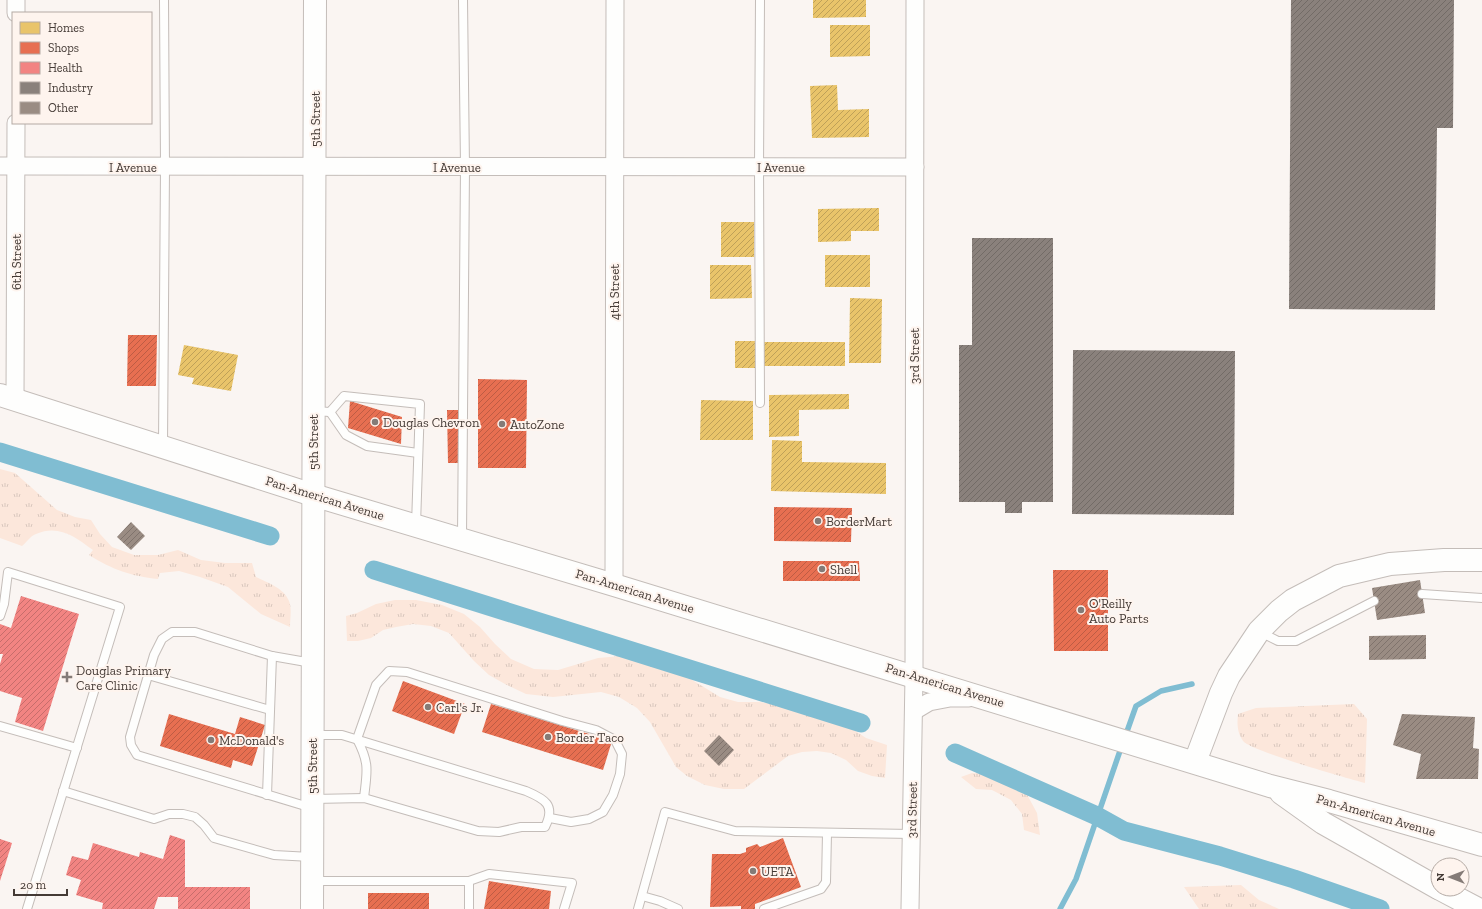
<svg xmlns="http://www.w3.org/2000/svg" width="1482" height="909" font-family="'Zilla Slab',serif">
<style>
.park{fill:url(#park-tufts)}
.homes{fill:url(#homes-hatch)}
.shops{fill:url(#shops-hatch)}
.health{fill:url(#health-hatch)}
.industry{fill:url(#industry-hatch)}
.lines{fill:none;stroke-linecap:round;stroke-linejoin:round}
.stream{stroke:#80bdd2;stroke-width:5.5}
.canal{stroke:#80bdd2;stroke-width:19}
.building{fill:url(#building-hatch)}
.lane-casing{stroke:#c4bdb9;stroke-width:10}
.street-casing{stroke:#c4bdb9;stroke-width:19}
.secondary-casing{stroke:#c4bdb9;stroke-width:24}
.primary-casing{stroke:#c4bdb9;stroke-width:24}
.lane{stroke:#fefefd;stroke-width:8}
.street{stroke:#fefefd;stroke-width:17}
.secondary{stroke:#fefefd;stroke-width:22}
.primary{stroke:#fefefd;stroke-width:22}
.poi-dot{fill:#847b77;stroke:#fef4ee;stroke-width:1.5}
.labels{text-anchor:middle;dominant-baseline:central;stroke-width:4;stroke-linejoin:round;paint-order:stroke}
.street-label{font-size:13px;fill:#443a35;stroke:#fef4ee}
.poi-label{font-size:13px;fill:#443a35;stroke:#fef4ee;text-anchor:start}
</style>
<defs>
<pattern id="park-tufts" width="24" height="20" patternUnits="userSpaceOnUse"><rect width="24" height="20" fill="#fce7db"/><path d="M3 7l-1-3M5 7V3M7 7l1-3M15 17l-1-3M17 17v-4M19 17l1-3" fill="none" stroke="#d9c7bd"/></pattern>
<pattern id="homes-hatch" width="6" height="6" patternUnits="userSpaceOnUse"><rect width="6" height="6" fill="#e9c46a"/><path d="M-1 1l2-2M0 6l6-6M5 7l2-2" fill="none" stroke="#bea058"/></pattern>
<pattern id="shops-hatch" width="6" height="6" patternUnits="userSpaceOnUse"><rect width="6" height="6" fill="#e76f51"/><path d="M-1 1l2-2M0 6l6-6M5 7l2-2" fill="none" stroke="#bd5c44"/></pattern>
<pattern id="health-hatch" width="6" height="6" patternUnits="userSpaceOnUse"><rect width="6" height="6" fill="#f28482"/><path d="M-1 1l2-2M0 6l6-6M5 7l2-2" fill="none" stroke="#c66d6b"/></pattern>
<pattern id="industry-hatch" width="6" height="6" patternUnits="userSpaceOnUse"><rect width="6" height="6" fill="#8a817c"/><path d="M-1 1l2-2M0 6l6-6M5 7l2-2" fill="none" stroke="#726b66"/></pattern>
<pattern id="building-hatch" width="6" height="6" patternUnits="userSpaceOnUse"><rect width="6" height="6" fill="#9a8c83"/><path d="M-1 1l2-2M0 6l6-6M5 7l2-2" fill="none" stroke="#7f736c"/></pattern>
</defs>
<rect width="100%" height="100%" fill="#faf5f2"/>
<!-- park -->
<g class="park">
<path d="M0,469l15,4 42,37 18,7 16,3 9,14 12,13 22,8h24l20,-5 23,10 24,3h27l4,14c12,6 28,11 33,24 3,7 1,18 1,26l-29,-13 -33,-27 -28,-10 -21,-6 -19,2 -2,6c-27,-3 -45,-9 -69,-24l4,-5c-18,-13 -34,-26 -57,-16 -6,2 -10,9 -14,12l-22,-8z"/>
<path d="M395,600h21l26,5 22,9 16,13 15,17 16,15 23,10 24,1 40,-12 23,-2 20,3 23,6 20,10 36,22 18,5h21l45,6 18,6 20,8 24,16 21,7 -2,33 -13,-2 -14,-5 -12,-11 -15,-7 -14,-2 -15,1 -14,4 -44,33h-20l-19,-4 -18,-9 -11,-9 -26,-45 -13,-14 -18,-11 -18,-5 -48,5 -27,-3 -21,-10 -16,-9 -15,-14 -25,-28 -18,-7 -18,-2 -17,3 -13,3 -12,8 -13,3h-11l-1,-25 11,-3 19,-9z"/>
<path d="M1354,704l13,15 -2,64c-19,-5 -114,-32 -122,-42 -6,-9 -6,-17 -5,-27l18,-6z"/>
<path d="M972,773l25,2 27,14 13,24 3,22 -16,-5 -2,-16 -11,-14 -19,-10 -16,-1 -15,-12z"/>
<path d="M1241,885l18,15 20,9h-80l-15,-22z"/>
</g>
<!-- homes -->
<g class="homes">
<path d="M813,0h53v17l-53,1z"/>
<path d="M830,25h40v31l-40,1z"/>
<path d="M837,85l1,25 31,-1v28l-57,1 -2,-52z"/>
<path d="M879,208v23h-28v10l-33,1v-33z"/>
<rect x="721" y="222" width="33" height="35"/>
<rect x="825" y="255" width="45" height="32"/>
<path d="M710,265h41l1,33 -42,1z"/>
<path d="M850,298l32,1 -1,64h-32z"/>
<rect x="735" y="341" width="21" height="27"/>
<rect x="764" y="342" width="81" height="24"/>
<path d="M184,345l54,10 -7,36 -39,-7 2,-6 -16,-3z"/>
<path d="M849,394v15l-50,1v26l-30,1v-42z"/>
<path d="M701,400l52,1v39h-53z"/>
<path d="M772,440l30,1v21l84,1v31l-115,-3z"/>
</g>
<!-- shops -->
<g class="shops">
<path d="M128,335h29l-1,51h-29z"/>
<path d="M478,379l49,1 -1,88h-48z"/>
<path d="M350,401l52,16 -1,27 -53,-16z"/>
<path d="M447,410h11v53h-10z"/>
<path d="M774,507l78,1 -1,34 -77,-1z"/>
<path d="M783,561h76l1,20h-77z"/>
<path d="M1053,570h55v81h-54z"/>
<path d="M403,681l62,23 -11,30 -62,-23z"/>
<path d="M491,704l121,37 -9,29 -121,-38z"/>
<path d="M169,714l66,20 5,-17 25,8 -13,41 -19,-6 -2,8 -71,-22z"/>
<path d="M783,838l18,49 -46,17v5h-14v-3l-31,1 2,-53h28l6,-2v-4l11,-4 3,3z"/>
<path d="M489,881l62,10 -2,18h-65z"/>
<rect x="368" y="893" width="61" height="16"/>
</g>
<!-- health -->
<g class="health">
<path d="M21,596l58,18 -36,117 -28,-9 7,-24 -22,-7v-27l3,-10h-3v-30l11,4z"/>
<path d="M170,835l15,5v47h65v22h-72v-12h-20l-4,12h-52l1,-6 -27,-8 5,-15 -15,-5 6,-19 16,4 5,-17 46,14 1,-5 23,7z"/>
<path d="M0,839l12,4 -12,38z"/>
</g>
<!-- industry -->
<g class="industry">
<path d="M1291,0h163l-1,128h-16l-2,182 -146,-1z"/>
<path d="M972,238h81v264h-31v11h-17v-11h-46v-157h13z"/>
<path d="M1073,350l162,1 -1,164 -162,-1z"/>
</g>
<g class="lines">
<!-- stream -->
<g class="stream">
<path d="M1125,737l11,-31 25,-15 31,-7"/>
<path d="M1060,909l16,-30 46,-134"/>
</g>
<!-- canal -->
<g class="canal">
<path d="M0,452l270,84"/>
<path d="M374,570l487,153"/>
<path d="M955,753l142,63 27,15 96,25 74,23 86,30"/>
</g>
</g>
<!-- building -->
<g class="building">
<path d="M131,522l14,14 -14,14 -14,-13z"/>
<path d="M1420,580l5,33 -48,7 -5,-32z"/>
<path d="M1426,635v24l-57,1v-24z"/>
<path d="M1402,714l73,3 -2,31 6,1 -1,30h-62l5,-25 -28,-9z"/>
<path d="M719,735l15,15 -15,16 -15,-15z"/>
</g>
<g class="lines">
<!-- lane casing -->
<g class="lane-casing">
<g id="lane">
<path d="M760,0l-1,167 1,236"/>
<path d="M314,411l16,1 14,-16 76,8 -4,121"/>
<path d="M330,412l16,23 21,11 51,7"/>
<path d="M163,445l2,-278 -1,-167"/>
<path d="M462,537l3,-370 -2,-167"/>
<path d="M1422,594l60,4"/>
<path d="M0,616l4,-12 4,-32 112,35 -93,302"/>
<path d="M1260,632l18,9h18l78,-40"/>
<path d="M148,675l122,35"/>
<path d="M0,726l77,22"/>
<path d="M63,791l91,28 15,-5h14l12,3 9,8 10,13 60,17 37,2"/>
<path d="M267,795l5,-139"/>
<path d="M364,798c3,-27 6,-34 -7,-59l19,-54 13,-14 18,1 155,49 34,9 19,10 7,14 -2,20 -7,21 -10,17 -14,7 -18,3 -21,-4"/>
<path d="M313,799l51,-1 114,33 21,1 22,-5h24c11,-22 0,-28 -19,-36l-184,-56h-29"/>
<path d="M312,808l-175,-53 -6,-10 -1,-8 24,-82 8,-16 10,-7h23l77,24 40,7"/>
<path d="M313,881h156l20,-7 83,9 -8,26"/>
<path d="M642,896l18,5 18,8"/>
<path d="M469,909v-28"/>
<path d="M638,909l27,-97 70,19 177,3"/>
<path d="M764,909l57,-20 5,-7 1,-49"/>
</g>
</g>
<!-- street casing -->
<g class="street-casing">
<g id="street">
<path d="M16,13v-13"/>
<path d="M0,166l915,1"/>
<path d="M15,400l1,-277"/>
<path d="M614,585l1,-585"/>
<path d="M914,711l15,-9 21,-4h19"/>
<path d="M910,909l4,-233 1,-676"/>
</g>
</g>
<!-- secondary casing -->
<g class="secondary-casing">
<g id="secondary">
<path d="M1195,762l26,-69 8,-17 30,-45 20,-20 14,-11 46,-24 51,-12 54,-4h38"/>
<path d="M312,909l3,-909"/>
</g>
</g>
<!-- primary casing -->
<g class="primary-casing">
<g id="primary">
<path d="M0,395l313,100 301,90 656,201 59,15 153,44"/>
<path d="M1281,793l42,30 115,65"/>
<path d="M1440,889l38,20"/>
</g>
</g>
<!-- lane -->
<use href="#lane" class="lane"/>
<!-- street -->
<use href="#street" class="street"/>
<!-- secondary -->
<use href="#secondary" class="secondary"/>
<!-- primary -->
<use href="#primary" class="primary"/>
</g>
<!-- markers -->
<g class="poi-dot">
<circle cx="375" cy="422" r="4"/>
<circle cx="502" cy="424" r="4"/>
<circle cx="818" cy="521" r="4"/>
<circle cx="822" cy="569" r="4"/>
<circle cx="1081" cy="610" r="4"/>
<path d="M65 671h4v4h4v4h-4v4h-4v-4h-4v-4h4z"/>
<circle cx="428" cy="707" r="4"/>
<circle cx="548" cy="737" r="4"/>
<circle cx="211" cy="740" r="4"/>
<circle cx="753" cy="871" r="4"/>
</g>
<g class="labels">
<!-- street labels -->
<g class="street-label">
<text transform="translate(315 119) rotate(-90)">5th Street</text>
<text x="133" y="167">I Avenue</text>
<text x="457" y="167">I Avenue</text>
<text x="781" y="167">I Avenue</text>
<text transform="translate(16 262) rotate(-90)">6th Street</text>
<text transform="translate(614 292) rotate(-90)">4th Street</text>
<text transform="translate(914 356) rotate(-90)">3rd Street</text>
<text transform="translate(313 442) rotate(-90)">5th Street</text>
<text transform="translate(325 498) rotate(17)">Pan-American Avenue</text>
<text transform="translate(635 591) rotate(17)">Pan-American Avenue</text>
<text transform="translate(945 685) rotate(17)">Pan-American Avenue</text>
<text transform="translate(312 766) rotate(-90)">5th Street</text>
<text transform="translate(912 810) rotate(-89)">3rd Street</text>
<text transform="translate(1376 815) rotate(16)">Pan-American Avenue</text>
</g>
<!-- poi labels -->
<g class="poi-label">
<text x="383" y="422">Douglas Chevron</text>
<text x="510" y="424">AutoZone</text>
<text x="826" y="521">BorderMart</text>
<text x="830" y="569">Shell</text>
<text x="1089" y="603">O'Reilly<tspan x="1089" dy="15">Auto Parts</tspan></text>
<text x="76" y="670">Douglas Primary<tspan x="76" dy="15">Care Clinic</tspan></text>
<text x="436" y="707">Carl's Jr.</text>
<text x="556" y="737">Border Taco</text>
<text x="219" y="740">McDonald's</text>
<text x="761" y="871">UETA</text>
</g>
</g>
<!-- legend -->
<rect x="12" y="12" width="140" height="112" fill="#fef4ee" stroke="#b4aaa4"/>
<rect x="20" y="22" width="20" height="12" fill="#e9c46a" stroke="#b4aaa4"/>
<text x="48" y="32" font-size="12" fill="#443a35">Homes</text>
<rect x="20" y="42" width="20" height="12" fill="#e76f51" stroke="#b4aaa4"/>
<text x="48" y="52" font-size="12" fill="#443a35">Shops</text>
<rect x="20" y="62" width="20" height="12" fill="#f28482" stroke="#b4aaa4"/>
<text x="48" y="72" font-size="12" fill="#443a35">Health</text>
<rect x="20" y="82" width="20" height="12" fill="#8a817c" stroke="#b4aaa4"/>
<text x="48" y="92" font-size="12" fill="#443a35">Industry</text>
<rect x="20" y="102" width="20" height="12" fill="#9a8c83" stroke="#b4aaa4"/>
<text x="48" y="112" font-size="12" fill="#443a35">Other</text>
<!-- north arrow -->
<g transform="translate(1450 877) rotate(270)"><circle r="19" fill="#fef4ee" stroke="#b4aaa4"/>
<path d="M0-3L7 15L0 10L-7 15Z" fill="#847b77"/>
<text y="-6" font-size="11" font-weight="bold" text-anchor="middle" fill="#443a35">N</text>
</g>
<!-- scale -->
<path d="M14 889v6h53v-6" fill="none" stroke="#443a35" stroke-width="2"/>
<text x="20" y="889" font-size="12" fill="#443a35" stroke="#fef4ee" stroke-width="3" paint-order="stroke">20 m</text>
</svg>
